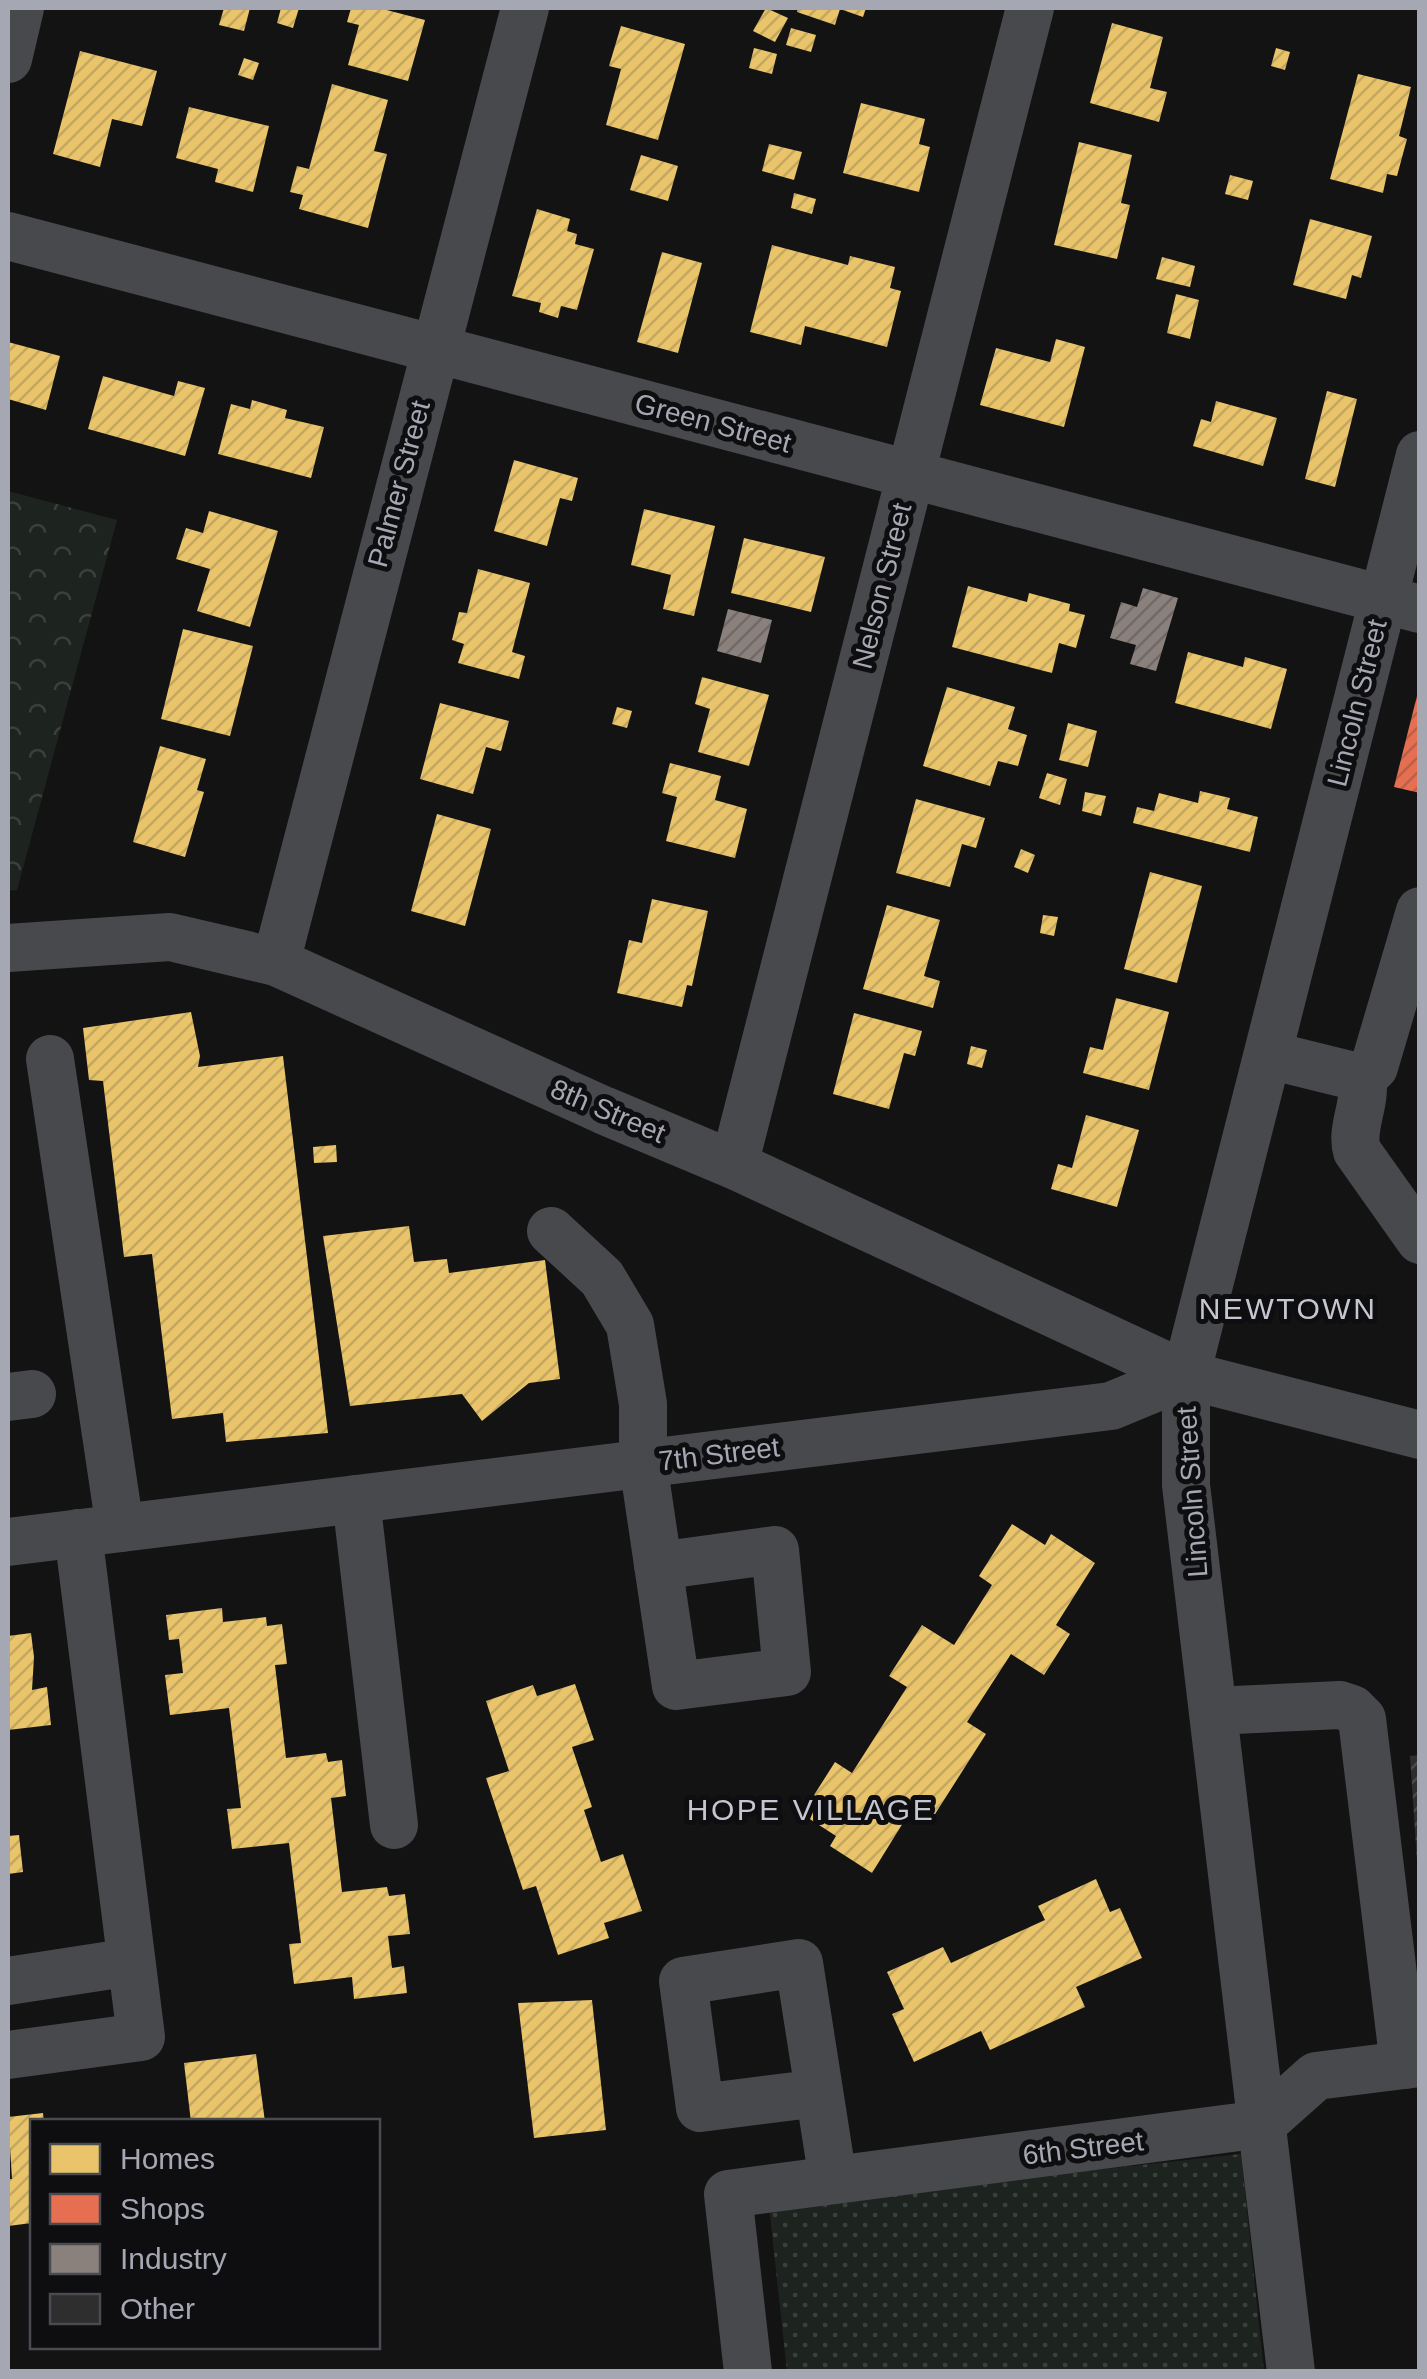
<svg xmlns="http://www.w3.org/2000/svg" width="1427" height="2379" font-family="Arial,sans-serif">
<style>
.grass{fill:url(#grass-dots)}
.park{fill:url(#park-crowns)}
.homes{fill:url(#homes-hatch)}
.shops{fill:url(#shops-hatch)}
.industry{fill:url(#industry-hatch)}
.building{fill:url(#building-hatch)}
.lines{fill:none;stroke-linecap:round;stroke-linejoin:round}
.minor{stroke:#48494c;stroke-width:48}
.labels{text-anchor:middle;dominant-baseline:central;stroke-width:10;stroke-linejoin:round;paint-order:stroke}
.street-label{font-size:28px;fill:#a5a7b3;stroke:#0e0d0f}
.neighbourhood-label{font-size:30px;letter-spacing:2.5px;fill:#c5c7d0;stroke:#0e0d0f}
</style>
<defs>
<pattern id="grass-dots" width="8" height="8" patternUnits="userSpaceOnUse" patternTransform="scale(2.5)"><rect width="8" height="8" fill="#1d231f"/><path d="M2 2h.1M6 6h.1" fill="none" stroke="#3b403d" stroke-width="1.8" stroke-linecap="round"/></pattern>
<pattern id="park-crowns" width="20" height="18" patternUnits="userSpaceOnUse" patternTransform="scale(2.5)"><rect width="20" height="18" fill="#1d231f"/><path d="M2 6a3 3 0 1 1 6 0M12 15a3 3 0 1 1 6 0" fill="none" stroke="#3b403d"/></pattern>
<pattern id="homes-hatch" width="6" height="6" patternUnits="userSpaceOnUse" patternTransform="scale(2.5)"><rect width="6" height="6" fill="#e9c46a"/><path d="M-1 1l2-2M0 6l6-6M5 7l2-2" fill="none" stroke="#c4a760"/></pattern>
<pattern id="shops-hatch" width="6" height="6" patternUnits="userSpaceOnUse" patternTransform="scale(2.5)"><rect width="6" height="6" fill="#e76f51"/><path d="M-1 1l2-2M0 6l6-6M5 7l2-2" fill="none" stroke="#ba604a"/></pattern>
<pattern id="industry-hatch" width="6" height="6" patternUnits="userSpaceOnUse" patternTransform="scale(2.5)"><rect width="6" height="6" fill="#8a817c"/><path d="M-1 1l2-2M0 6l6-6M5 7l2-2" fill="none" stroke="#706967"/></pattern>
<pattern id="building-hatch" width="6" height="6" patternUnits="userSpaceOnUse" patternTransform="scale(2.5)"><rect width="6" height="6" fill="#2e2e2e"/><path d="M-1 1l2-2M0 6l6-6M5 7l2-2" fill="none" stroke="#49494a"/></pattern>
</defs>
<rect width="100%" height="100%" fill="#131313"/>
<!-- grass -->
<path class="grass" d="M1241,2154l23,217h-477l-18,-165z"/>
<!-- park -->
<path class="park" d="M8,491l109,29 -100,370 -9,1z"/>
<!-- homes -->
<g class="homes">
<path d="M224,8h26l-6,23 -25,-6z"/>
<path d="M281,8h18l-6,20 -16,-5z"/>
<path d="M351,8h28l46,12 -17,61 -60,-16 11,-40 -12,-3z"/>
<path d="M766,8l22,10 -13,24 -22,-11z"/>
<path d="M798,8h68l-3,9 -23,-8 -5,16 -38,-13z"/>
<path d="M1112,23l51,14 -13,51 17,4 -8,30 -69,-19z"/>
<path d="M621,26l64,18 -27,96 -52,-15 15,-56 -12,-3z"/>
<path d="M791,28l25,7 -5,17 -25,-7z"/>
<path d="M754,48l23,6 -5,20 -23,-6z"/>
<path d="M1276,48l14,4 -5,18 -14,-4z"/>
<path d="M80,51l77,20 -15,55 -30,-7 -12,48 -47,-13z"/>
<path d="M244,58l15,5 -6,17 -15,-5z"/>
<path d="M1358,74l53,13 -12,49 8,3 -10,37 -10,-2 -4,19 -53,-14z"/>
<path d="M332,84l56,16 -14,51 13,3 -19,74 -69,-19 4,-14 -13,-3 7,-26 12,3z"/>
<path d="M861,103l64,16 -6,25 11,3 -11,45 -76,-19z"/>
<path d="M189,107l80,19 -16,66 -38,-10 3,-13 -42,-11z"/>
<path d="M1079,142l53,13 -11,48 9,2 -13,54 -63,-14z"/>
<path d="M769,144l33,8 -8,28 -32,-9z"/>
<path d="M641,155l37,11 -10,35 -38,-11z"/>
<path d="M1230,175l23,6 -5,19 -23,-6z"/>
<path d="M794,193l22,6 -4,15 -21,-6z"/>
<path d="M537,209l33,10 -3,12 10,3 -2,10 19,5 -17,61 -16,-4 -3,12 -19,-6 2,-9 -29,-7z"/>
<path d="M1310,219l62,17 -11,42 -9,-3 -6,24 -53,-14z"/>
<path d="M772,245l76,20 2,-9 45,11 -5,21 11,3 -14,56 -82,-21 -4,19 -51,-13z"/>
<path d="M662,252l40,11 -24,90 -41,-11z"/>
<path d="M1162,257l33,9 -5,21 -34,-8z"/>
<path d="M1176,294l23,6 -9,39 -23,-6z"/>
<path d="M1056,339l29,8 -21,80 -84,-22 16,-57 54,14z"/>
<path d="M8,342l52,14 -14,54 -38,-11z"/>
<path d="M103,376l71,20 4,-15 27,7 -20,68 -97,-27z"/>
<path d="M1327,391l30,8 -22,88 -30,-8z"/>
<path d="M252,400l35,10 -2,8 39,9 -13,51 -93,-24 13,-50 19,5z"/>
<path d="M1216,401l61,17 -14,48 -70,-20 8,-27 10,3z"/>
<path d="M514,460l64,18 -6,23 -12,-3 -13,48 -53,-15z"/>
<path d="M644,509l71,17 -21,90 -31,-7 8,-34 -40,-10z"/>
<path d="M209,511l69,20 -28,96 -53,-16 13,-42 -34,-10 10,-31 17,5z"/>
<path d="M744,538l81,19 -14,55 -80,-19z"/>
<path d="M478,569l52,14 -18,69 13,4 -6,23 -61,-16 6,-19 -12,-4 7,-28 8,1z"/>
<path d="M968,586l59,16 2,-9 41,11 -1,7 16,4 -9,33 -17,-5 -7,30 -100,-26z"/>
<path d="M183,629l70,17 -23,90 -69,-17z"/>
<path d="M1188,652l55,15 2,-10 42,12 -16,60 -96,-26z"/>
<path d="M702,677l67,18 -20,71 -51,-14 12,-43 -15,-5z"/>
<path d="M947,687l68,20 -7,22 19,6 -9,31 -20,-5 -8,25 -67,-20z"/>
<path d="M440,703l69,18 -8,30 -15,-4 -13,47 -53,-15z"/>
<path d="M617,707l15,4 -5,17 -15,-4z"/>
<path d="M1068,723l29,8 -9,36 -29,-7z"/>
<path d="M160,746l46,13 -9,31 7,2 -19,65 -52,-15z"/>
<path d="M670,763l51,13 -6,24 32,9 -12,49 -69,-17 11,-44 -15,-4z"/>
<path d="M1047,773l20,6 -7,26 -21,-7z"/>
<path d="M1200,791l30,7 -3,11 31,8 -8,35 -117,-29 4,-16 17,4 5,-18 39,10z"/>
<path d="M1085,792l21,4 -5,20 -19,-5z"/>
<path d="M916,799l69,19 -9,30 -14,-4 -12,43 -54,-14z"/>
<path d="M437,814l54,15 -26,97 -54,-15z"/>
<path d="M1021,849l14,6 -7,18 -14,-6z"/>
<path d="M1150,872l52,14 -25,97 -53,-14z"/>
<path d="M652,899l56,12 -16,75 -5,-1 -5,22 -65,-14 12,-53 13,3z"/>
<path d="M887,905l53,15 -16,56 16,5 -7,27 -70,-19z"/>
<path d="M1043,915l15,2 -4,19 -14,-3z"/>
<path d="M1116,998l53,14 -20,78 -66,-17 7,-26 13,3z"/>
<path d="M191,1012l9,44 -2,11 85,-11 45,377 -102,9 -3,-29 -51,6 -20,-165 -28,3 -21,-176 -14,-1 -6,-52z"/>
<path d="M854,1013l68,18 -7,25 -11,-3 -15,56 -56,-15z"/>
<path d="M971,1046l16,4 -5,18 -15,-4z"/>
<path d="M1086,1115l53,15 -22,77 -66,-18 7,-25 14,4z"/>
<path d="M336,1145l1,17 -23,1 -1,-16z"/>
<path d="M409,1226l5,36 33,-3 2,14 96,-13 15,119 -31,4 -47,38 -20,-27 -112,12 -27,-170z"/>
<path d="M1012,1524l33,21 6,-11 44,29 -39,62 14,9 -26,41 -33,-21 -44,68 19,12 -56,88 -19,-12 -39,63 -42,-27 6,-10 -34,-22 33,-52 17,11 55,-86 -18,-11 33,-51 32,20 38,-60 -13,-9z"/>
<path d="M222,1608l1,14 43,-5 1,9 15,-2 5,40 -12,1 11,93 40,-5 2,9 14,-2 4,36 -15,2 11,94 45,-5 2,9 16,-2 5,40 -22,2 4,32 12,-2 3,27 -53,6 -2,-22 -58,7 -5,-40 12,-1 -12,-100 -57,6 -5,-40 14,-1 -12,-100 -59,7 -5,-40 18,-2 -4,-34 -10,1 -3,-25z"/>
<path d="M31,1633l3,24 -2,33 15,-3 4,38 -43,5v-94z"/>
<path d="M575,1684l19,56 -22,7 20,60 -8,3 17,52 22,-8 19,57 -38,12 5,15 -51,17 -22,-69 -13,4 -37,-112 23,-7 -23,-70 47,-16 4,11z"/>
<path d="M19,1835l4,37 -15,2v-38z"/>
<path d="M1096,1879l14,33 10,-4 22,50 -66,29 9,20 -95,43 -9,-19 -67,31 -22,-48 12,-5 -17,-37 56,-25 8,16 94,-43 -7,-14z"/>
<path d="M592,2000l14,130 -72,8 -16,-135z"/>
<path d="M256,2054l9,68h-74l-7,-59z"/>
<path d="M43,2113l1,9h-12v101l-24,3v-47h4l-4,-62z"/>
</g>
<!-- shops -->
<path class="shops" d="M1418,692h2v101l-26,-6z"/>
<!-- industry -->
<g class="industry">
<path d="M1143,588l35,10 -22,73 -26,-7 6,-19 -26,-7 11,-36 16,5z"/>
<path d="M728,609l44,11 -11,43 -44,-12z"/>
</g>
<!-- building -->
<path class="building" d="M1420,1755v106h-3l-7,-105z"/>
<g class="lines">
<!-- minor -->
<g class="minor">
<path d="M8,59l12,-51"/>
<path d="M8,236l1412,373"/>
<path d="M8,948l162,-11 106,25 327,148 131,55 452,210 234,60"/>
<path d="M276,962l249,-954"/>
<path d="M1269,1055l93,23 12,-11 46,-156"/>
<path d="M50,1059l70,469"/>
<path d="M1362,1078c5,25 -12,50 -5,73l63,89"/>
<path d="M734,1165l296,-1157"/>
<path d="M551,1231l51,47 28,47 13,79v59l33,223 111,-14 -12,-122 -117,16"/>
<path d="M8,1397l24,-3"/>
<path d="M356,1499l38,326"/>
<path d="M8,1542l1103,-136 75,-31"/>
<path d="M1213,1711l127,-6 12,4 10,10 42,346"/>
<path d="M8,1981l123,-19"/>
<path d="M8,2055l133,-18 -63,-504"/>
<path d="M819,2093l-119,15 -17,-127 116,-18 34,217"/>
<path d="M748,2372l-20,-178 534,-70 54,-48 104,-13"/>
<path d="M1291,2372l-105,-887v-110l234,-920"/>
</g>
</g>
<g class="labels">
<!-- street labels -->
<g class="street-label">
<text transform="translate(713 423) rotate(15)">Green Street</text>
<text transform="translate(399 484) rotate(-75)">Palmer Street</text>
<text transform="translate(882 586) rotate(-76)">Nelson Street</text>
<text transform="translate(1357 703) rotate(-76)">Lincoln Street</text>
<text transform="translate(608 1111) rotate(23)">8th Street</text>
<text transform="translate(719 1454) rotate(-7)">7th Street</text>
<text transform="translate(1192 1492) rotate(-94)">Lincoln Street</text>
<text transform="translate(1083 2148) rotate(-7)">6th Street</text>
</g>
<!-- neighbourhood labels -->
<g class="neighbourhood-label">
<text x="1288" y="1308">NEWTOWN</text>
<text x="811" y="1809">HOPE VILLAGE</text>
</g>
</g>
<!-- border -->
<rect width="1427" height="2379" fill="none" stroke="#a5a7b3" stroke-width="20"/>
<!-- legend -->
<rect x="30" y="2119" width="350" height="230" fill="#0e0d0f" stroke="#4a4b51" stroke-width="2.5"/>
<rect x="50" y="2144" width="50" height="30" fill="#e9c46a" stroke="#4a4b51" stroke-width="2.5"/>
<text x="120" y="2169" font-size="30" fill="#a5a7b3">Homes</text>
<rect x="50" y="2194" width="50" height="30" fill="#e76f51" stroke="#4a4b51" stroke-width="2.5"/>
<text x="120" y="2219" font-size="30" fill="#a5a7b3">Shops</text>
<rect x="50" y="2244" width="50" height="30" fill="#8a817c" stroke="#4a4b51" stroke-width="2.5"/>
<text x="120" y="2269" font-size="30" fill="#a5a7b3">Industry</text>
<rect x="50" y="2294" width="50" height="30" fill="#2e2e2e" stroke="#4a4b51" stroke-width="2.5"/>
<text x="120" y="2319" font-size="30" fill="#a5a7b3">Other</text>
</svg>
